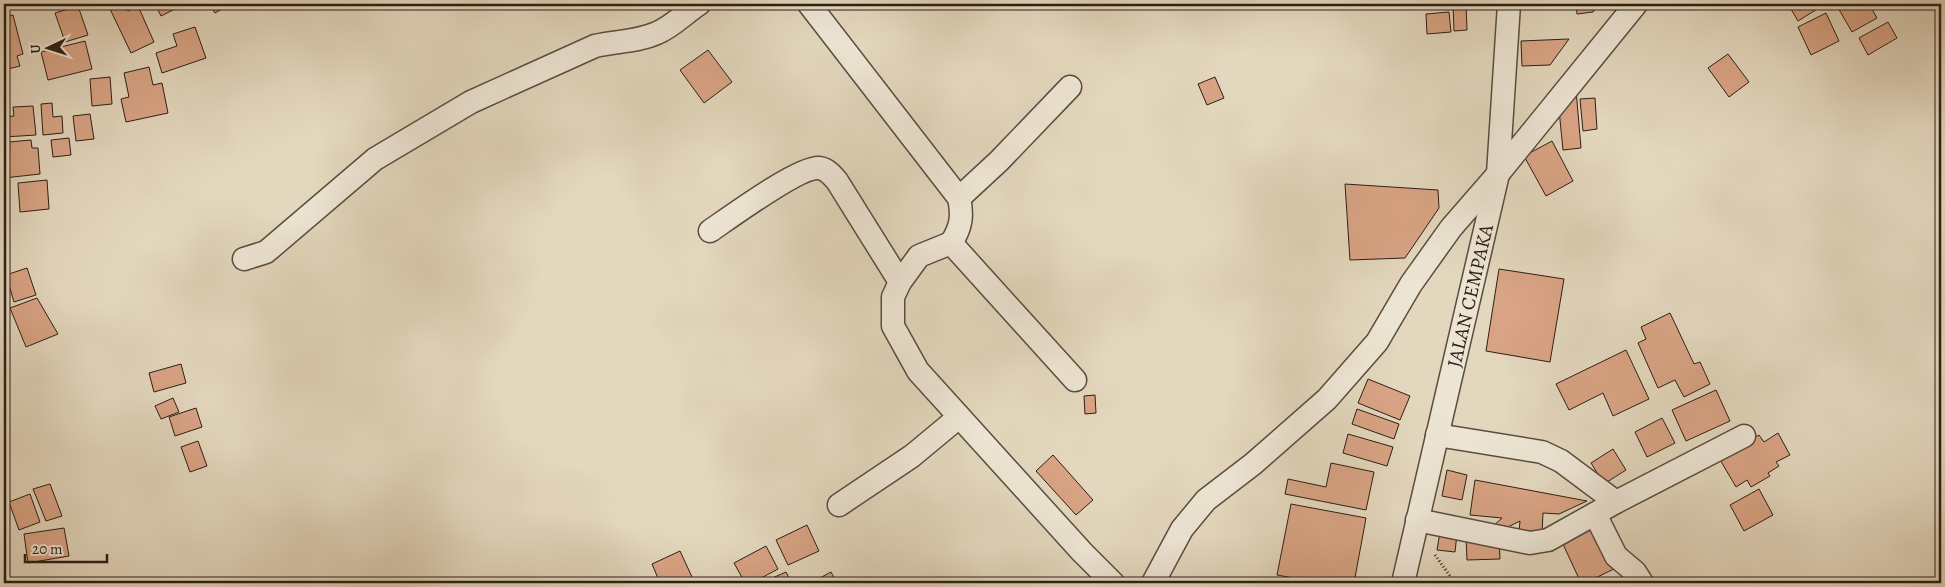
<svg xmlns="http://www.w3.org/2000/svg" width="1945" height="587" font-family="Alegreya,serif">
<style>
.building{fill:#d9a485;stroke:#2d1e16}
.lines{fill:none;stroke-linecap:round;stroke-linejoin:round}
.minor-casing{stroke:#5a4c40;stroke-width:25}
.path{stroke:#2d1e16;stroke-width:3;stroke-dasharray:1 2.5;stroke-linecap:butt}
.minor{stroke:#ede5d4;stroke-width:22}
.labels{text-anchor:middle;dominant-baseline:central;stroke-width:5;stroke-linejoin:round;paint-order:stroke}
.street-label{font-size:20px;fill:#2d1e16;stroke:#ede5d4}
</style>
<rect width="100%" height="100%" fill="#e3d7bd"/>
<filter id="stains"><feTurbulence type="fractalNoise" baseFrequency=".004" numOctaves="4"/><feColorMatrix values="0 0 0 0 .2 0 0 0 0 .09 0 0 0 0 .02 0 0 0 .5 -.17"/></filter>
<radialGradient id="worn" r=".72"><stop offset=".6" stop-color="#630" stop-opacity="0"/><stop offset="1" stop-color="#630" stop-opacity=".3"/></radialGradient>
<!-- building -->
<g class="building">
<path d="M122,4h2l4,7 10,-5 16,36 -23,11 -21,-44z"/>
<path d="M155,4h27l1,1 -22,11z"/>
<path d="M209,4h22l-16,9z"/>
<path d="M1453,4h13l1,26 -13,1z"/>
<path d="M1576,4h23l-6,8 -16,2z"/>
<path d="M1788,4h33l1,2 -24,15z"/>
<path d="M1840,4h29l8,14 -25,14 -15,-26z"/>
<path d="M78,6l10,29 -23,7 -10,-29z"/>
<path d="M1449,12l2,20 -24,2 -1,-20z"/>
<path d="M1826,13l13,28 -28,14 -13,-28z"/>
<path d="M13,15l10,39 -6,2 3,10 -16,4v-52z"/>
<path d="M1888,22l9,16 -29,17 -9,-17z"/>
<path d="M195,27l11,31 -44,15 -6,-20 21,-7 -4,-12z"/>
<path d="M1569,39l-19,26 -28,1 -1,-25z"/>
<path d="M85,41l7,28 -44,11 -7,-28z"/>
<path d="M708,50l24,32 -28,21 -24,-33z"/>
<path d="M1728,54l21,28 -20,15 -21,-29z"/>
<path d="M149,67l4,18 9,-2 6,30 -42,9 -5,-23 8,-2 -5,-24z"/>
<path d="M110,77l2,27 -20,2 -2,-27z"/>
<path d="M1215,77l9,21 -17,7 -9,-21z"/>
<path d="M4,79l3,28 -3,1z"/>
<path d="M1576,90l5,58 -18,2 -4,-40z"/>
<path d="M1595,98l2,31 -14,2 -3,-32z"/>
<path d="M52,103l1,14 9,-1 1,17 -20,2 -2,-31z"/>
<path d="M33,106l3,29 -32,2v-20l10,-1 -1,-9z"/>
<path d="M90,114l4,25 -18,2 -3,-25z"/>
<path d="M69,138l2,17 -18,2 -2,-17z"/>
<path d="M31,140l1,8h6l2,26 -36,4v-27h6l-1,-9z"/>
<path d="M1552,141l21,40 -27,15 -22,-40z"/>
<path d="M47,180l2,29 -29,3 -2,-29z"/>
<path d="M1345,184l93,6 1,18 -34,50 -55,2z"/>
<path d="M27,268l9,27 -22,7 -8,-27z"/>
<path d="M1499,269l65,10 -14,83 -64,-11z"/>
<path d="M37,298l21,36 -32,13 -16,-39z"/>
<path d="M1670,313l24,51 6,-2 10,22 -26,13 -9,-17 -17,8 -20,-45 8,-4 -5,-12z"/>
<path d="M1626,350l23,49 -36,17 -10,-23 -34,17 -13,-26z"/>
<path d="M181,364l5,19 -32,9 -5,-19z"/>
<path d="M1368,379l42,17 -10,24 -42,-17z"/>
<path d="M1716,390l14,31 -44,20 -14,-31z"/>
<path d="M1095,395l1,18 -11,1 -1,-18z"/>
<path d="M173,398l6,14 -18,7 -6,-13z"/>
<path d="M196,408l6,19 -27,9 -6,-19z"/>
<path d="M1357,409l42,15 -5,15 -42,-15z"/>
<path d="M1662,418l13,25 -28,14 -12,-25z"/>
<path d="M1778,433l12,22 -14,7 3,4 -11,7 2,3 -19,11 -4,-7 -11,7 -17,-29 40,-23 5,7z"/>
<path d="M1348,434l45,13 -6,19 -44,-13z"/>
<path d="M198,441l9,25 -17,6 -9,-25z"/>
<path d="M1613,449l13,21 -22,14 -13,-21z"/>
<path d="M1053,455l40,45 -17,15 -40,-44z"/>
<path d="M1331,463l43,9 -8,38 -81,-16 3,-15 38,8z"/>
<path d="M1447,470l20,5 -5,25 -20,-4z"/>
<path d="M1475,480l112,21 -28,13 -16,-1 -1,21 -23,-2 1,-11 -18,9 -10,-3 10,-9 -32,-3z"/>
<path d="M50,484l12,32 -16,5 -13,-32z"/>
<path d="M1759,489l14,26 -29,16 -14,-26z"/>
<path d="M30,494l10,28 -21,8 -10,-28z"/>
<path d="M1291,504l75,14 -12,65h-33l-44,-8z"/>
<path d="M807,525l12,26 -31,14 -12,-25z"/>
<path d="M1597,525l21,42 -33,16h-4l-19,-41z"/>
<path d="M64,528l5,28 -41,7 -4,-29z"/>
<path d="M1440,532l17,2 -2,18 -18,-2z"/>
<path d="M1499,537l1,22 -33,1 -1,-22z"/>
<path d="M4,544l5,23 -5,1z"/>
<path d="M766,546l12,23 -26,14h-7l-11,-20z"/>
<path d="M680,551l12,26 -13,6h-19l-8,-19z"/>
<path d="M4,571h3l2,9 -5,1z"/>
<path d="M786,572l6,11h-31z"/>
<path d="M831,572l6,11h-20l-1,-3z"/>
</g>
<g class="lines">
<!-- minor casing -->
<g class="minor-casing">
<g id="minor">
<path d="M809,4l150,194c4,18 2,30 -8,45"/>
<path d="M959,198l40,-37 71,-74"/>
<path d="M710,231c19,-13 90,-65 109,-63 8,1 13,7 18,13l63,101"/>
<path d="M244,259l22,-7 109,-93 96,-57 124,-56c21,-5 42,-4 62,-13 15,-6 28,-20 42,-29"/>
<path d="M1075,380l-124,-137 -32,13 -19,26 -7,15v29l25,45 164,181 31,31"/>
<path d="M1437,435l105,17 19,9 55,41"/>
<path d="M839,505l73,-49 47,-39"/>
<path d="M1595,514l21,42 19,16 7,11"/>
<path d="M1417,520l113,23 18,-3 68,-38 128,-66"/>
<path d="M1153,583l29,-54 24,-29 47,-36 74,-65 50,-57 34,-58 40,-56 47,-54 138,-170"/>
<path id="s1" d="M1403,583l95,-409 11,-170"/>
</g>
</g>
<!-- path -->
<path class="path" d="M1435,555l20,28"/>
<!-- minor -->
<use href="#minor" class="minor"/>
</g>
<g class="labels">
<!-- street labels -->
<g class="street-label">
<text stroke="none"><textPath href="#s1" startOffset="295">JALAN CEMPAKA</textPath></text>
</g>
</g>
<!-- margin -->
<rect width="1945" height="587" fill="none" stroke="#e3d7bd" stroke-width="20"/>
<rect x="5" y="5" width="1935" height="577" fill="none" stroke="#2d1e16" stroke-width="2.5"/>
<rect x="10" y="10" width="1925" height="567" fill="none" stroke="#2d1e16"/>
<!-- north arrow -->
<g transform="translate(48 48) rotate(266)" stroke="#ede5d4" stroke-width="4" paint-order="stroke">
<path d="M0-4L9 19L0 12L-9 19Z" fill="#2d1e16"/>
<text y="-8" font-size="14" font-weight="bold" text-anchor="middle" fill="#2d1e16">U</text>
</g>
<!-- scale -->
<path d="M25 554v8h82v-8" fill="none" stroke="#2d1e16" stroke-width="2.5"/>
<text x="32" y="554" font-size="15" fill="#2d1e16" stroke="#ede5d4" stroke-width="4" paint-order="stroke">20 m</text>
<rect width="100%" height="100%" filter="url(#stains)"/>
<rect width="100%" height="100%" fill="url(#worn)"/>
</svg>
